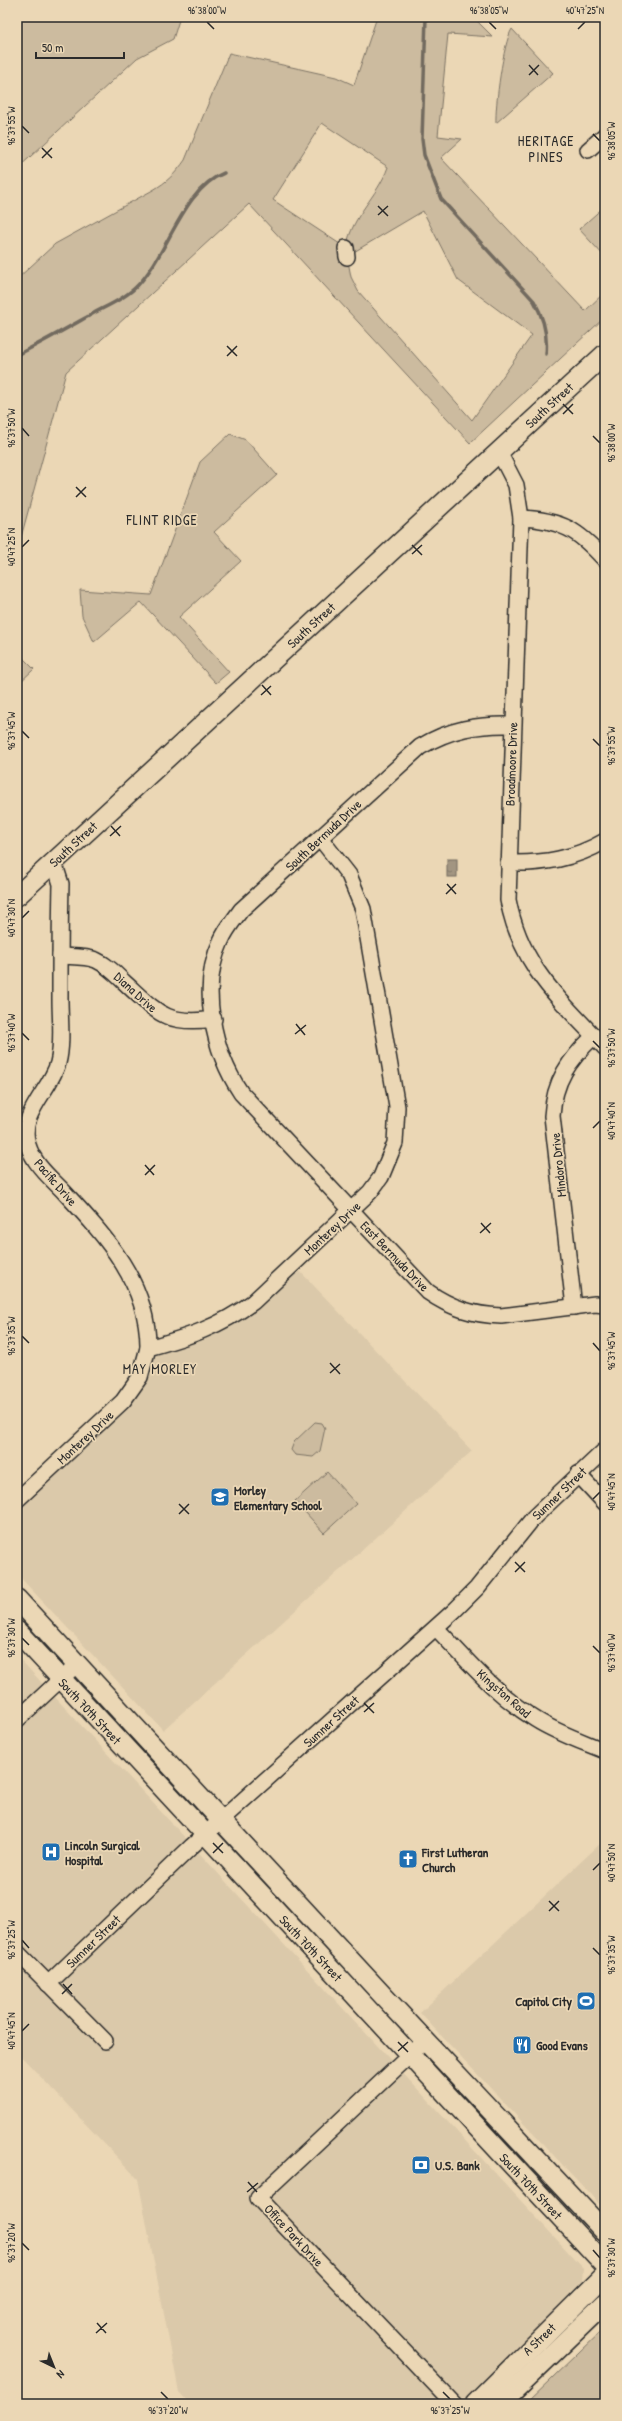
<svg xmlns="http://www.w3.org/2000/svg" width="622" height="2421" font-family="'Patrick Hand',sans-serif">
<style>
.built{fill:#dbc9aa}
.park{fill:#ccbb9f;stroke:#7c7365;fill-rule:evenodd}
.water{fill:url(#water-ripples);stroke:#726b5f}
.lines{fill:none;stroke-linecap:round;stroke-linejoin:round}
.stream{stroke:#726b5f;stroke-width:3.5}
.minor-casing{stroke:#2b2b2b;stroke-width:18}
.major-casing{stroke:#2b2b2b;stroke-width:22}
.minor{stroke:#ebd7b5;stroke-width:15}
.major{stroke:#ebd7b5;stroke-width:19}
.ticks{fill:none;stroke:#2b2b2b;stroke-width:1.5}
.labels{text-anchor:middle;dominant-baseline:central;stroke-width:3.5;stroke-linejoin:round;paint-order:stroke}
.street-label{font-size:13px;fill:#2b2b2b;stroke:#ebd7b5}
.poi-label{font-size:13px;font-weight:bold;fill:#2b2b2b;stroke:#ebd7b5;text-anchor:start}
.neighbourhood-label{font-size:14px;letter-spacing:1px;fill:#2b2b2b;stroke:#ebd7b5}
.neatline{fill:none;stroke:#2b2b2b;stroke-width:1.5}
.ticks-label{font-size:10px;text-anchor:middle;fill:#2b2b2b}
</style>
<defs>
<pattern id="water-ripples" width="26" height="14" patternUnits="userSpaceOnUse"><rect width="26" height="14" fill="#a29581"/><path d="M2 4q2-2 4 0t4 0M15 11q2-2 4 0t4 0" fill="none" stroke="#847a6a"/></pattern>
</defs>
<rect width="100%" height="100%" fill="#ebd7b5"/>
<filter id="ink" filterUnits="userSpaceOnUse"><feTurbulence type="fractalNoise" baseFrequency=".025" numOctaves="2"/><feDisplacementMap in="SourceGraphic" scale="8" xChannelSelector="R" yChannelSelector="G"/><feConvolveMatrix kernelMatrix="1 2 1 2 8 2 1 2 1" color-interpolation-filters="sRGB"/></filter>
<g filter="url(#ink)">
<!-- built -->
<g class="built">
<path d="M293,1264l179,187 -309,279 -146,-156v-74l106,-99 25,-53 62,-20z"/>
<path d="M17,1656l566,612 -1,13 -122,123h-270l-11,-12 -41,-213 -121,-127z"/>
<path d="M601,1843l4,1v366l-185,-197z"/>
</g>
<!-- park -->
<g class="park">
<path d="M17,17h163l-7,22 -36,19 -120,111z"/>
<path d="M377,17h96l20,20 -45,-3 -10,102 24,3 -21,19 144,153 20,-19v25l-135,126 -221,-239 -183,168 -49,180v-273l38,-35 98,-54c14,-8 23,-17 32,-30l44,-107 107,24 18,8zM322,123l66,44c-11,31 -35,46 -42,81l-73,-48zM423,211l35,69 74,55 -60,85 -114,-129 -7,-14 -4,-21z"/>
<path d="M512,29l41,44 -57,50c-1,-17 7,-80 16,-94z"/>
<path d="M605,206v51l-26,-28z"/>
<path d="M230,434l16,6 31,35 -63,57 27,29 -62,56 50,55 -13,11 -75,-81 -47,40 -12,-26 -2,-26 71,5 49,-133z"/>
<path d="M17,644l6,14 11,11 -17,16z"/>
<path d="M315,1422l7,1 3,5 -5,23 -7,6 -18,-2 -4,-5 3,-8z"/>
<path d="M327,1472l29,32 -32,29 -29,-32z"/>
<path d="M605,2327v77h-80z"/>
</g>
<!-- water -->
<rect class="water" x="447" y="859" width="10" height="18"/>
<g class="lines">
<!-- stream -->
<g class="stream">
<path d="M426,17l-4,122 2,16 17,44 93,102c10,17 14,33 12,53"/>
<path d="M17,355c26,-13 52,-28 77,-42 15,-8 33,-16 44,-28 30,-31 45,-96 86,-112"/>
</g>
<!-- minor casing -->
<g class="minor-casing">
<g id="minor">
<path d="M588,150l17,-15"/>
<path d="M346,248l1,9"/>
<path d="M499,452l17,33 5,33 -13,382c13,68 53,100 97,148"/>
<path d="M521,518c41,2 57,12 84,42"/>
<path d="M513,725c-35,-1 -63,4 -93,22l-179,163c-7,10 -15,19 -20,31 -22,47 -8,110 20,152l187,199c23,16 45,23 73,24l94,-12 10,1"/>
<path d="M54,862l7,22c-1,38 -1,77 -1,115 0,21 3,44 -2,64 -8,28 -40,51 -30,82 6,20 23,33 37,48 41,44 84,91 83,155"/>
<path d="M508,863c36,1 66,-4 97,-22"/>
<path d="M60,956c12,1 25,0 36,4 11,5 19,13 27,21 34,31 42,45 91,38"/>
<path d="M574,1307l-22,-191c2,-35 17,-56 42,-80"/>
<path d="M578,1474l27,29"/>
<path d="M17,1500l106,-99 17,-24 8,-29c40,-11 71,-21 105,-46l117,-110 11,-15 14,-34 2,-36 -34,-198 -14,-34 -29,-37"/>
<path d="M436,1628c31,32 60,67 99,91 22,14 46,22 70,32"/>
<path d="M17,1720l60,-56"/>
<path d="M17,1952l88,89"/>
<path d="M48,1984l144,-138 262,-235 23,-23 57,-71 71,-67"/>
<path d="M425,2041l-167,157 196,206"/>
</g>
</g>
<!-- major casing -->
<g class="major-casing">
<g id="major">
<path d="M17,896l588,-542"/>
<path d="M17,1599l371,402 217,231"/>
<path d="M17,1631l588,634"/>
<path d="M475,2404l130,-129"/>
<path d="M500,2404l105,-101"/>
</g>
</g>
<!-- minor -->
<use href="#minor" class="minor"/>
<!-- major -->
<use href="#major" class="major"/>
</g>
</g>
<!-- ticks -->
<path class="ticks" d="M207,22l7,7M489,22l7,7M578,29l7,-7M529,65l9,10M529,75l10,-10M22,126l7,7M593,134l7,7M42,148l10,10M42,158l10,-10M378,206l10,10M378,215l10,-9M227,346l10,10M227,356l10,-10M563,404l10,10M563,414l10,-10M22,428l7,8M593,436l7,7M76,487l10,10M76,497l10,-10M412,545l10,10M22,547l7,-7M412,554l10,-9M262,685l9,10M261,695l10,-9M22,731l7,7M593,739l7,7M111,826l9,10M110,836l11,-10M447,884l9,10M446,894l10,-10M22,918l7,-7M296,1024l9,11M22,1033l7,7M295,1034l11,-9M593,1041l7,7M593,1128l7,-7M145,1165l9,10M145,1175l10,-10M481,1223l9,10M480,1233l11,-10M22,1336l7,7M593,1343l7,8M330,1363l10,11M330,1373l10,-9M593,1499l7,-7M179,1504l10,10M179,1514l10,-10M515,1562l10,10M515,1572l10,-10M22,1638l7,7M593,1646l7,7M364,1703l10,10M364,1712l10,-9M213,1843l10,10M213,1853l10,-10M593,1870l7,-7M549,1901l10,10M549,1911l10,-10M22,1940l7,8M593,1948l7,7M63,1984l9,10M62,1994l10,-10M22,2031l7,-7M398,2042l10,10M398,2051l10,-9M248,2182l9,10M247,2192l11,-9M22,2243l7,7M593,2250l7,8M97,2323l9,10M96,2333l11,-10M161,2392l7,7M443,2392l7,7"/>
<!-- icons -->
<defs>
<g id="school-square" transform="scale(1)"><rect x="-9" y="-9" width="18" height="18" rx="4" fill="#1f6fb2" stroke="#ebd7b5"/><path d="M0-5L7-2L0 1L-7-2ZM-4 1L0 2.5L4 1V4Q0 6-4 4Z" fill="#fff"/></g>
<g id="hospital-square" transform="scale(1)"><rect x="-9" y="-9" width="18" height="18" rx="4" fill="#1f6fb2" stroke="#ebd7b5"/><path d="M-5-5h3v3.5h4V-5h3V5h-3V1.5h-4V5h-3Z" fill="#fff"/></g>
<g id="church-square" transform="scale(1)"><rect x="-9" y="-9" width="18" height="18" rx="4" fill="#1f6fb2" stroke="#ebd7b5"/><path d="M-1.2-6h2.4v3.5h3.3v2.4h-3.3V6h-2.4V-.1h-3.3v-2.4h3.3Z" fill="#fff"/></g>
<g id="stadium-square" transform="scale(1)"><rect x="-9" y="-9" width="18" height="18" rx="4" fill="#1f6fb2" stroke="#ebd7b5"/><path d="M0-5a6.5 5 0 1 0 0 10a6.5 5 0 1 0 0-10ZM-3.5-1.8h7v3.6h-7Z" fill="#fff"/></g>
<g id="restaurant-square" transform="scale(1)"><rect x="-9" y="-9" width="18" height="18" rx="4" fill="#1f6fb2" stroke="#ebd7b5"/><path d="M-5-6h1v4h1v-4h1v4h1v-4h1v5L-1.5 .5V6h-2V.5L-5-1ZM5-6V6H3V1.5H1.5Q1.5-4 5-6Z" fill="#fff"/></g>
<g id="bank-square" transform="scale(1)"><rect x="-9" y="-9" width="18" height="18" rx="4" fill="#1f6fb2" stroke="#ebd7b5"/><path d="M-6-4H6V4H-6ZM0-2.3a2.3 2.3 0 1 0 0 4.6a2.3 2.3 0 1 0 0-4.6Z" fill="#fff"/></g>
</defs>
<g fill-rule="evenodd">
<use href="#school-square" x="220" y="1497"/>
<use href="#hospital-square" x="51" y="1852"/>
<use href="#church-square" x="408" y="1859"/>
<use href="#stadium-square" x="586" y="2001"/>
<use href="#restaurant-square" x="522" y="2045"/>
<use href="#bank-square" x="421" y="2165"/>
</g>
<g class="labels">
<!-- street labels -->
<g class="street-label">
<text transform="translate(549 405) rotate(-43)">South Street</text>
<text transform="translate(311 625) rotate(-43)">South Street</text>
<text transform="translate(511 764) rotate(-88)">Broadmoore Drive</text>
<text transform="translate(323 835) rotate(-43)">South Bermuda Drive</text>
<text transform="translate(73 844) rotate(-43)">South Street</text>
<text transform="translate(136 992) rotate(42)">Diana Drive</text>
<text transform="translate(558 1165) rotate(-96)">Mindoro Drive</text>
<text transform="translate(56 1182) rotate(49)">Pacific Drive</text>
<text transform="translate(332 1228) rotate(-43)">Monterey Drive</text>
<text transform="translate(395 1256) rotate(46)">East Bermuda Drive</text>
<text transform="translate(85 1437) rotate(-43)">Monterey Drive</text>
<text transform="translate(559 1493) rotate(-44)">Sumner Street</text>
<text transform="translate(504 1693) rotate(41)">Kingston Road</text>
<text transform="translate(90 1711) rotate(47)">South 70th Street</text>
<text transform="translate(331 1721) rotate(-42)">Sumner Street</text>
<text transform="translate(93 1941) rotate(-44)">Sumner Street</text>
<text transform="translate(311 1948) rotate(47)">South 70th Street</text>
<text transform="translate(531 2186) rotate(47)">South 70th Street</text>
<text transform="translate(294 2235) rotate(47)">Office Park Drive</text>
<text transform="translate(539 2339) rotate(-44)">A Street</text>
</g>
<!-- poi labels -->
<g class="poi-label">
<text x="234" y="1490">Morley<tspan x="234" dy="15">Elementary School</tspan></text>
<text x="65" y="1845">Lincoln Surgical<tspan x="65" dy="15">Hospital</tspan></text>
<text x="422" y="1852">First Lutheran<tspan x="422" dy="15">Church</tspan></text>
<text x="572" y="2001" text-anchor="end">Capitol City</text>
<text x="536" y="2045">Good Evans</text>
<text x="435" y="2165">U.S. Bank</text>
</g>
<!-- neighbourhood labels -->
<g class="neighbourhood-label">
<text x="546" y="140">HERITAGE<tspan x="546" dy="16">PINES</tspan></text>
<text x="162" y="519">FLINT RIDGE</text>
<text x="160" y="1368">MAY MORLEY</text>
</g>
</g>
<!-- margin -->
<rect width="622" height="2421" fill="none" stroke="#ebd7b5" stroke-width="44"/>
<!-- north arrow -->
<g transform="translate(54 2367) rotate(137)" stroke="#ebd7b5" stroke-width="3" paint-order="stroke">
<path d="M0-3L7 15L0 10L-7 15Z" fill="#2b2b2b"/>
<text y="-6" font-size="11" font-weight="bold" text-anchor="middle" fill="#2b2b2b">N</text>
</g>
<!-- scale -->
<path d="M36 52v6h88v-6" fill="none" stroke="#2b2b2b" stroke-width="2"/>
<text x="42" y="52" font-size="12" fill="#2b2b2b" stroke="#ebd7b5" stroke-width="3" paint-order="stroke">50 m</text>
<rect x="22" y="22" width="578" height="2377" class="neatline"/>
<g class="ticks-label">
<text x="207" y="14">96°38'00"W</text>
<text x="489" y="14">96°38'05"W</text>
<text x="585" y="14">40°47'25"N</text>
<text transform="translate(11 126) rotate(-90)" y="4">96°37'55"W</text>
<text transform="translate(611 141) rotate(-90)" y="4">96°38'05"W</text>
<text transform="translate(11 428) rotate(-90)" y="4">96°37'50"W</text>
<text transform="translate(611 443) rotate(-90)" y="4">96°38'00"W</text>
<text transform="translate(11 547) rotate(-90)" y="4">40°47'25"N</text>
<text transform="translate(11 731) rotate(-90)" y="4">96°37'45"W</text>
<text transform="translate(611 746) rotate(-90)" y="4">96°37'55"W</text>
<text transform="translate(11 918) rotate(-90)" y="4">40°47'30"N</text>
<text transform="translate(11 1033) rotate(-90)" y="4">96°37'40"W</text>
<text transform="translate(611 1048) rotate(-90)" y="4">96°37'50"W</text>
<text transform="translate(611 1121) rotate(-90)" y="4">40°47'40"N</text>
<text transform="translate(11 1336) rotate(-90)" y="4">96°37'35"W</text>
<text transform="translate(611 1351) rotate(-90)" y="4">96°37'45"W</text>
<text transform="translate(611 1492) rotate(-90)" y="4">40°47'45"N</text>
<text transform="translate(11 1638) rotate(-90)" y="4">96°37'30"W</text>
<text transform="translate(611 1653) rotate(-90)" y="4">96°37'40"W</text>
<text transform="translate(611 1863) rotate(-90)" y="4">40°47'50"N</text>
<text transform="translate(11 1940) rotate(-90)" y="4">96°37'25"W</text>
<text transform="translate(611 1955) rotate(-90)" y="4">96°37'35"W</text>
<text transform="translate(11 2031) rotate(-90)" y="4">40°47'45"N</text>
<text transform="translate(11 2243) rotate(-90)" y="4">96°37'20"W</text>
<text transform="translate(611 2258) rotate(-90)" y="4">96°37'30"W</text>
<text x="168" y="2414">96°37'20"W</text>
<text x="450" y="2414">96°37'25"W</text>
</g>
</svg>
